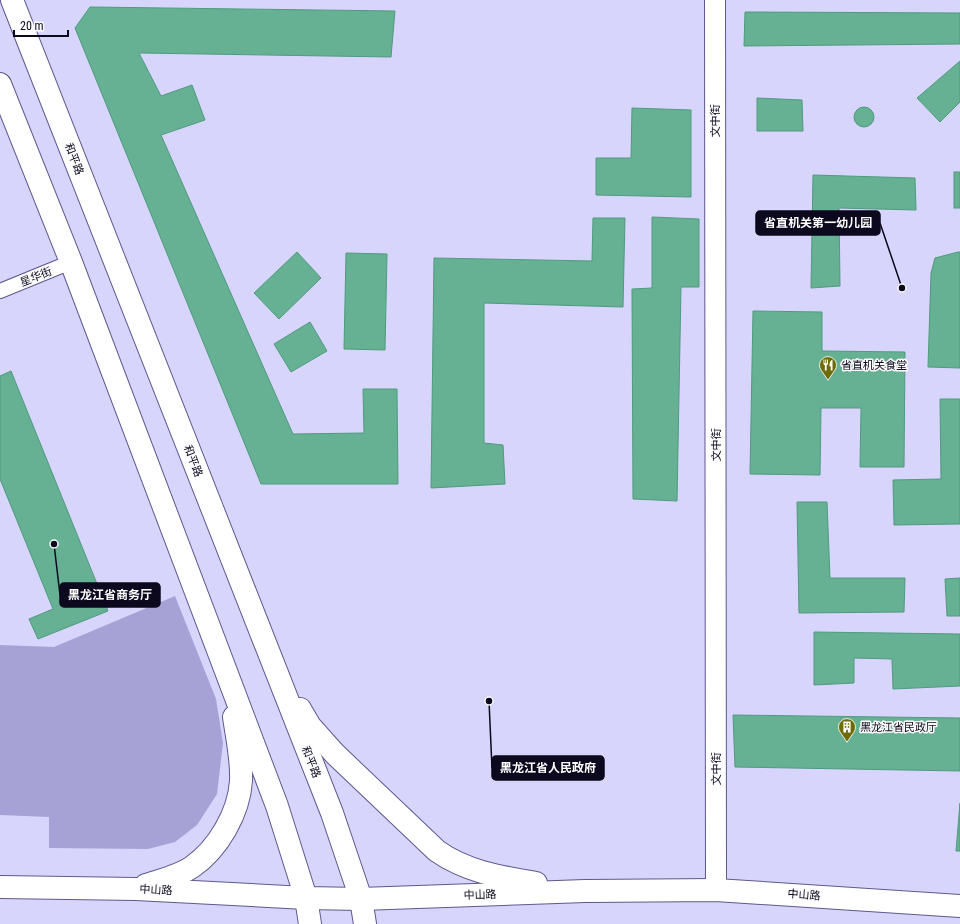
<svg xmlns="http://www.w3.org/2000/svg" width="960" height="924" font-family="'Roboto Condensed','Noto Sans SC',sans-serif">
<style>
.green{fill:#a6a2d6}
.building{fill:#66b094;stroke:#509a7f}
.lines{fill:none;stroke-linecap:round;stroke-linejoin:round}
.street-casing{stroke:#5d588e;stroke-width:16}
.secondary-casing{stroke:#5d588e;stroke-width:22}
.primary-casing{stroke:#5d588e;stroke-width:24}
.street{stroke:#fff;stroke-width:14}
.secondary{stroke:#fff;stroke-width:20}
.primary{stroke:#fff;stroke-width:22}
.labels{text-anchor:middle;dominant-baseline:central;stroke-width:3;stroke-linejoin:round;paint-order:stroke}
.street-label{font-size:11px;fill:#0c081d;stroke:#fbfbfb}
.poi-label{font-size:11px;fill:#0c081d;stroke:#fbfbfb;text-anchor:start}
.leader{fill:none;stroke:#0c081d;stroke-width:1.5}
.callout-dot{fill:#0c081d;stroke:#fbfbfb;stroke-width:1.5}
.callout{fill:#0c081d;stroke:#0c081d;stroke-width:1.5}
.callout-label{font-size:12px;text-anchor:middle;font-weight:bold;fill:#fff}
</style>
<rect width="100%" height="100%" fill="#d7d5fb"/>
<!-- green -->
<path class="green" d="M175,596l41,103 7,44 -6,51 -20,31 -22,17 -27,7 -99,-1v-31l-49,-2v-170l54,2z"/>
<!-- building -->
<g class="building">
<path d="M90,7l305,4 -4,46 -252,-4 22,43 31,-11 13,35 -44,15 132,299 71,-1 -1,-44h34l1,95h-137l-186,-456z"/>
<path d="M745,12l215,1v31l-216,2z"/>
<path d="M960,61v41l-20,20 -23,-24z"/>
<path d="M757,98l45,2 1,31h-46z"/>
<circle cx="864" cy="117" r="10"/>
<path d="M632,108l59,2v87l-95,-2v-37h35z"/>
<rect x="954" y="172" width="6" height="36"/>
<path d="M813,175l102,3 1,32 -77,-2 1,78 -29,2z"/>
<path d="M652,217l47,2v68h-18l-4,214 -44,-2 -1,-210 20,-1z"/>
<path d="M593,218h32l-2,89 -139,-4v140l19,2 2,39 -74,4 3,-230 158,3z"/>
<path d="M297,252l24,26 -42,41 -25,-26z"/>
<path d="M958,252h2v116l-32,-1 3,-94 4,-15z"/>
<path d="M346,253l41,1 -2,96 -41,-1z"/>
<path d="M753,311l69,1v39l83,1 -1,115h-44l1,-59h-40l-1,67 -70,-1z"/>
<path d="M310,322l17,29 -36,21 -17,-28z"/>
<path d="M11,371l97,240 -70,28 -9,-20 24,-10 -53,-130v-103z"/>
<path d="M940,399h20v125l-66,1 -1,-45 48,-1z"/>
<path d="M797,502h30l3,76h75l-1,34 -105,1z"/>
<path d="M960,578v38h-13l-2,-37z"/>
<path d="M814,632l146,2v52l-67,3 -1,-30 -38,-1v25l-40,2z"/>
<path d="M733,715l227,3v53l-225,-4z"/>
<path d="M960,803v48h-4z"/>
</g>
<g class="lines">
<!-- street casing -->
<g class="street-casing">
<path id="street" d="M0,291l71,-29"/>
</g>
<!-- secondary casing -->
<g class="secondary-casing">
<path id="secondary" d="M715,0l1,890"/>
</g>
<!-- primary casing -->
<g class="primary-casing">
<g id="primary">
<path d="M12,0l320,813 29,86 4,25"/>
<path d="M0,84l71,178 206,544 29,92 4,26"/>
<path d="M300,709l10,17 25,28 102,97c30,21 64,26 99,32"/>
<path d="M146,885c15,-5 33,-9 46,-18 26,-18 47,-54 49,-86 1,-22 -4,-43 -7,-64"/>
<path d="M0,887l136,2 170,9 55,1 224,-8 131,-1 244,16"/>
</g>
</g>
<!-- street -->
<use href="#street" class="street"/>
<!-- secondary -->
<use href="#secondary" class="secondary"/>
<!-- primary -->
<use href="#primary" class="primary"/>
</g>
<!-- icons -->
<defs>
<g id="restaurant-pin" transform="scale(0.9)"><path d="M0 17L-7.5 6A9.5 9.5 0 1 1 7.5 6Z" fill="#6e6c09" stroke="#fbfbfb"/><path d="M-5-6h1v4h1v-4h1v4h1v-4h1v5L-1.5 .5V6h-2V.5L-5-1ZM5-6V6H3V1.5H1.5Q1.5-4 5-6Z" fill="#fff"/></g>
<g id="building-pin" transform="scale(0.9)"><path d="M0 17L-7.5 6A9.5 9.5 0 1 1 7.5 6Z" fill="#6e6c09" stroke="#fbfbfb"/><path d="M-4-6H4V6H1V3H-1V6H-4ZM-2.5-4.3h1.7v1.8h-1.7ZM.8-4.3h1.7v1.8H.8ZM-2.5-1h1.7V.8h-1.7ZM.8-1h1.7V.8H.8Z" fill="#fff"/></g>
</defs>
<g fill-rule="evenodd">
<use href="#restaurant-pin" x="828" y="365"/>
<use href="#building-pin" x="847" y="727"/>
</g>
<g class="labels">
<!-- street labels -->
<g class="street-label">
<text transform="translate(715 121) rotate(-90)">文中街</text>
<text transform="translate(74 159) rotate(69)">和平路</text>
<text transform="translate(36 277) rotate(-22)">星华街</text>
<text transform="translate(716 445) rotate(-90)">文中街</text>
<text transform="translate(193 461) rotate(69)">和平路</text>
<text transform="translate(311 762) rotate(68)">和平路</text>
<text transform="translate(716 769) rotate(-90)">文中街</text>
<text transform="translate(156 890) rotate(3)">中山路</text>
<text transform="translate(480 895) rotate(-2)">中山路</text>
<text transform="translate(804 895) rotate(4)">中山路</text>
</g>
<!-- poi labels -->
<g class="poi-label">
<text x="841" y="365">省直机关食堂</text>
<text x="860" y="727">黑龙江省民政厅</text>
</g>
</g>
<!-- callouts -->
<path class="leader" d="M902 288L880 223M54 544L60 595M489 701L492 768"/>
<g class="callout-dot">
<circle cx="902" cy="288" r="4"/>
<circle cx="54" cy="544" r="4"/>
<circle cx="489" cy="701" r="4"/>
</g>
<g class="callout">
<rect x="756" y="211" width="124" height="24" rx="4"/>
<rect x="60" y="583" width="100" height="24" rx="4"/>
<rect x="492" y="756" width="112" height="24" rx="4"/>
</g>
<g class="callout-label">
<text x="818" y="227">省直机关第一幼儿园</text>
<text x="110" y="599">黑龙江省商务厅</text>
<text x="548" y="772">黑龙江省人民政府</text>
</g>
<!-- scale -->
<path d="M14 30v6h54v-6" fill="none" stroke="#0c081d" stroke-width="2"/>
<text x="20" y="30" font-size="12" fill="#0c081d" stroke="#fbfbfb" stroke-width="3" paint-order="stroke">20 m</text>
</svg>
